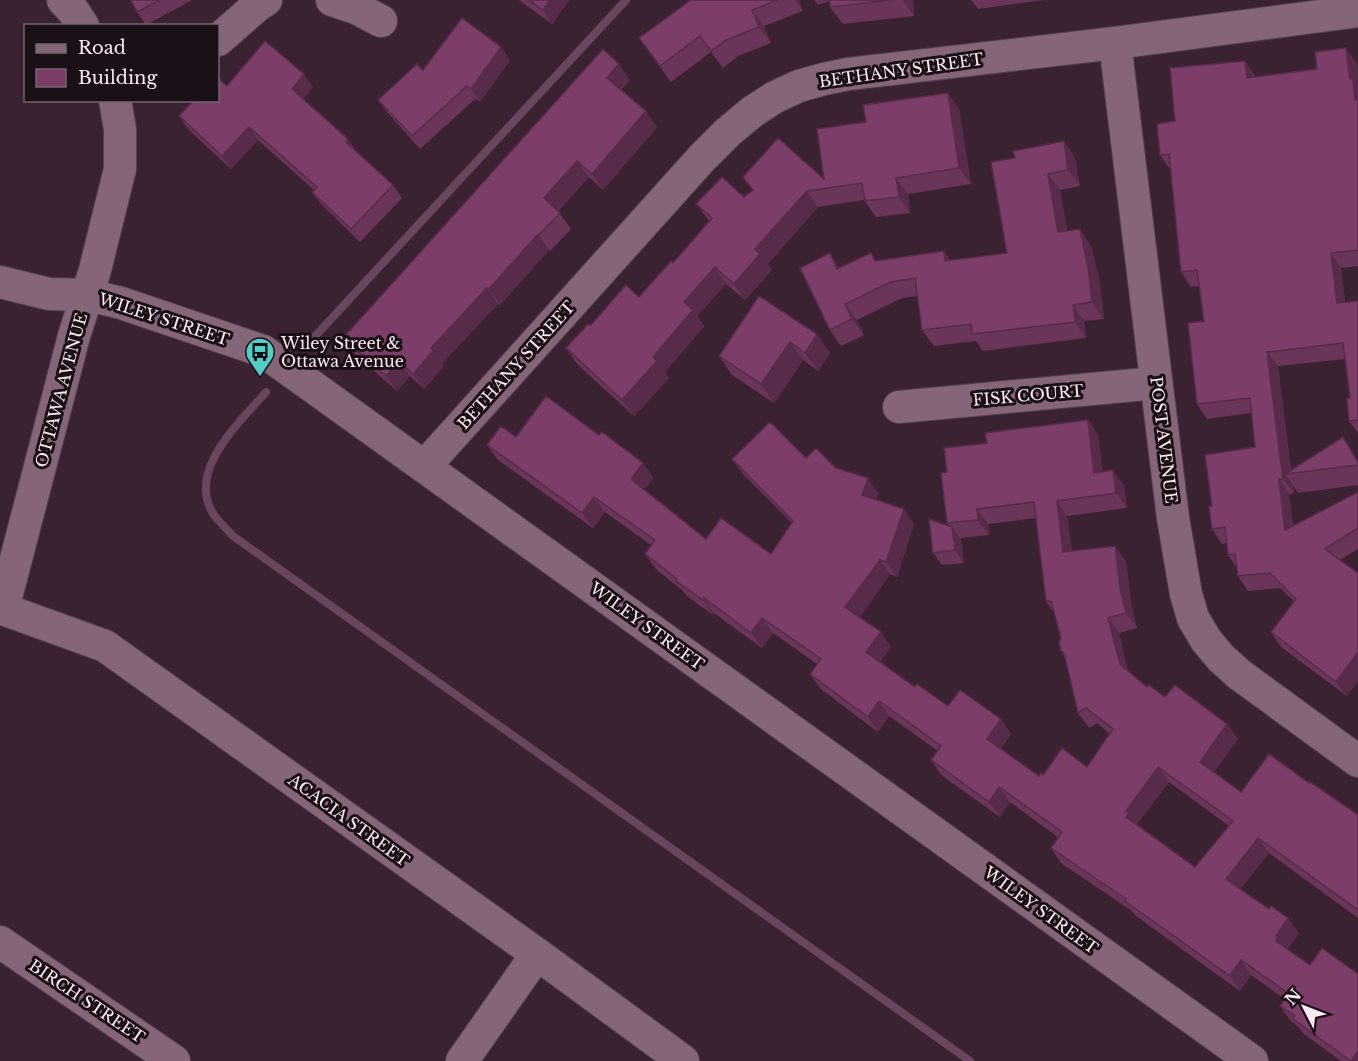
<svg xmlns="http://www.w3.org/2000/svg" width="1358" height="1061" font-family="'Libre Baskerville',serif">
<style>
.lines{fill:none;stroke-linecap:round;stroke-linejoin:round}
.stream{stroke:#68465e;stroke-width:8}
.minor-casing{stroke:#55404e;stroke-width:34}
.minor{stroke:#846678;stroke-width:32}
.wall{fill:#6b3459;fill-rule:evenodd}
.shaded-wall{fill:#572b49}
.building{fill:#7c3d68;stroke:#572b49;stroke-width:1.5;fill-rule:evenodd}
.labels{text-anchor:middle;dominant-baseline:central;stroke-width:6;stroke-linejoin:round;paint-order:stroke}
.street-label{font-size:16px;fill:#fae9f3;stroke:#1b1017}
.poi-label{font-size:16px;fill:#fae9f3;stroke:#1b1017;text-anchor:start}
</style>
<rect width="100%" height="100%" fill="#3b2232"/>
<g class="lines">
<!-- stream -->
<g class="stream">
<path d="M307,345l319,-345"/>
<path d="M266,392c-26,30 -81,79 -52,123 5,7 13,14 19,21l737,525"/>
</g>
<!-- minor casing -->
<g class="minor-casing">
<g id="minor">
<path d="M63,0l11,12 9,14"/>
<path d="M332,0l24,8 25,13"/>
<path d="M218,40l40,-35 8,-5"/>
<path d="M1115,43l58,475 13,76 7,24 13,22 15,18 19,17 118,86"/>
<path d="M0,282l49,12 39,1 33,8 142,48 989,710"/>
<path d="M899,407l257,-24"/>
<path d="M425,466l277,-308 26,-26 24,-20 23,-15 24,-11 25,-7 24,-5 267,-31 243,-32"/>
<path d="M0,608l105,38 432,308 146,107"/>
<path d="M3,609l71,-273 21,-66 25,-101v-40l-5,-29"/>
<path d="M0,942l174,119"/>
<path d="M462,1061l75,-107"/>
</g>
</g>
<!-- minor -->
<use href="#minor" class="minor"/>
</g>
<!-- wall -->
<g class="wall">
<path d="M131,0h61l-46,25 -9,-13z"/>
<path d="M519,0h50l-17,24z"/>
<path d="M691,0h108l4,11 -39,15 7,17 -33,13 -15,12 -12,-16 -40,30 -32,-44z"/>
<path d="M814,0h99l1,16 -71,8 -13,-17v-6l-12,4z"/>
<path d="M971,0h73l-66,9z"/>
<path d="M510,60l-30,42 -5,-3 -55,50 -33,-37 -9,-12 45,-30z"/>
<path d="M1245,61l10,16 102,-14 1,12v191l-17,2 4,34 13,-1v132l-9,-12 1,-23 -5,-39 -67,7 13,104 67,-10v25l-60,8 -5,-8 1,8 -5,1 4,32 65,-34v57l-18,11 7,136 -66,-49 -10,-15 23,-31 -14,-13 -32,3 -10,-15 -1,-8 -9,-13 -1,-12 -5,1 -10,-15v-23l43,-59 -3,-34 -45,6 -10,-15 7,-83 -5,-35 -8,1 -10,-15 -11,-103 -10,-14 15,-34z"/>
<path d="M630,80l-9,10 36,37 -54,63 -14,-13 -31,34 13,18 -21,22 -1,-1 -49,55 -2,-1 -56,59 2,3 -20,23 -14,-13 -13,15 -42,-37 -12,-16z"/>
<path d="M227,86l86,1 -10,12 45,40 9,13 36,33 9,13 -42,44 -39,-38 -9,-12 2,-2 -56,-50 -27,29 -43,-40 -9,-13z"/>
<path d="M959,109l12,75 -63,10 2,19 -34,4 -12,-17 -46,7 -50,57 4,6 -27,30 -19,-16 -29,32 7,10 -39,46 4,6 -35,38 -57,-52 -11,-16 24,-22 49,-29 34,-34 36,-42 -13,-17 48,-7 8,-7 -9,-13 81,2z"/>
<path d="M1064,141l11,17 5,28 -20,4 7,41 13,-2 11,17 9,38 4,35 -20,2 2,17 -103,13 -7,-10 -42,5 -12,-16 -5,-34 -15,2 -45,22 7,15 -23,11 -11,-16 10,-62 31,-15 5,8 68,-10 6,9 57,-7 8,-95z"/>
<path d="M759,296l71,57 -12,18 -15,-11 -29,43 -42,-28 -13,-19z"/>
<path d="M1088,420l10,15 5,37 21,13 3,23 -60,8 5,35 54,10 5,42 6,25 -18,5 9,38 19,16 18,10 62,27 11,15 -24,33 27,20 68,-9 49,32v103l-89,-65 -29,36 59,44 -12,16 71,112h-17l-37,-27 -7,-8 -6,-5 -11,-15 5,-7 -34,-24 -11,16 -104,-75 -4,-5 -71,-48 -10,-15 7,-11 -48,-35 -10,15 -59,-42 -10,-15 7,-9 -49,-35 -11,16 -57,-43 -11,-15 7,-10 -44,-31 -11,15 -48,-35 -1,2 -26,-19 -4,-5 -27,-22 -11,-15 6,-9 -46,-33 -12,16 -95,-68 -11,-15 29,-8 83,-2 44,28 10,15 -9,12 62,49 65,15 21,-31 -49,-49 -11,-15 74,-1 62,20 10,15 -2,7 38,24 -17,53 -7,-3 -30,43 31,30 -11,15 35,25 33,19 53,13 10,15 -10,15 38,27 48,-9 23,-33 -13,-11 -8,5 -11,-15 -13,-56 -4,-6v-13l-7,-25 -8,-12 -10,-83 -48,6 1,11 -29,3 1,2 3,23 -22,2 -9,-12 16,-27 -2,-3v-51l40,-29zM1169,782l60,44 -34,41 -58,-43z"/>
</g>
<!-- shaded-wall -->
<g class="shaded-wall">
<path d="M550,0h19l-17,24 -9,-14z"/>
<path d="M795,0h4l4,11z"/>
<path d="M903,0h10l1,16z"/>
<path d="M752,10l12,16 7,17 -12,-16z"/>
<path d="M501,47l9,13 -30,42 -9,-13z"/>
<path d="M1346,48l11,15 1,12v29l-3,-4 -5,-21z"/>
<path d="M1245,61l10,14 2,18 -10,-15z"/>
<path d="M619,64l11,16 -12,13 -11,-15z"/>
<path d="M304,74l9,13 -12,15 -9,-13z"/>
<path d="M948,93l11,16 12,75 -12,-16z"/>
<path d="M646,111l11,16 -54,63 -11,-16z"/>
<path d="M249,127l9,13 -27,29 -9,-13z"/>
<path d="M348,139l9,13 -11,-10z"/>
<path d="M1064,141l11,17 5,28 -12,-16z"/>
<path d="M577,161l12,16 -34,36 -11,-15z"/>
<path d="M1048,174l12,16 10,58 -12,-16z"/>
<path d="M896,178l12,16 2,19 -11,-16z"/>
<path d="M807,191l11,16 -50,57 4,6 -27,30 -11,-16 21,-35z"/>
<path d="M1080,229l11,17 9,38 4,35 -12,-17z"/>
<path d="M538,234l11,16 -49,55 -11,-16z"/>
<path d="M944,251l11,16 -10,-6z"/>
<path d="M830,253l11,17 -4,-1z"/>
<path d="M1331,253l10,15 6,49 -10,-14z"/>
<path d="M715,267l11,17 -29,32 7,10 -39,46 4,6 -35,38 -12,-16 31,-43 31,-55z"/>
<path d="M487,288l11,16 -56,59 2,3 -20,23 -11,-15 18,-26z"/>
<path d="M845,304l12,16 7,15 -12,-16z"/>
<path d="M1073,305l11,16 2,17 -11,-16z"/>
<path d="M817,334l13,19 -12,18 -13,-18z"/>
<path d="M790,342l13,18 -29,43 -13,-19z"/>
<path d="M1267,352l11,14 13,107 -6,1 8,11 1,8 -11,-14z"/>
<path d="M399,361l11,15 -13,15 -11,-15z"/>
<path d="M1088,420l10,15 7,53 -11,-15z"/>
<path d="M643,463l10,15 -12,16 -10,-15z"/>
<path d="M1113,470l11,15 3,23 -11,-15z"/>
<path d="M868,478l10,15 -6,17 -10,-15z"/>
<path d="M1279,479l10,15 6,51 -10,-15z"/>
<path d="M594,497l11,15 -12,16 -11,-15z"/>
<path d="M1057,501l10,15 7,51 -11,-15z"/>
<path d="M904,509l10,15 -17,53 -11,-15z"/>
<path d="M977,509l11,15 1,11 -11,-15z"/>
<path d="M952,527l9,13 3,23 -9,-13z"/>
<path d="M1115,546l11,15 5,42 6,25 -11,-15 -6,-25z"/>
<path d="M880,560l10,14 -34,48 -11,-15z"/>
<path d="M704,598l10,15 -1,2 -10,-15z"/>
<path d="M762,618l11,15 -11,15 -11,-15z"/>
<path d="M1108,618l11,15 11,46 -10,-15z"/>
<path d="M881,632l10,15 -14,20 -11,-15z"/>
<path d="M1358,652v29l-11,15 -11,-14z"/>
<path d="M879,701l10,15 -11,16 -10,-15z"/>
<path d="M1001,719l10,15 -14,20 -10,-15z"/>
<path d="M1227,724l11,15 -28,38 -10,-15z"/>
<path d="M1158,767l11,15 -32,42 -11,-7v-6z"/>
<path d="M999,787l11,15 -10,15 -11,-15z"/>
<path d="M1258,838l11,15 -32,41 -11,-15z"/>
<path d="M1288,918l11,15 -12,17 -11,-9v-5z"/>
<path d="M1241,960l10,15 -11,16 -10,-15z"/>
<path d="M1358,1051v10h-7z"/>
</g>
<!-- building -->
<g class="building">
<path d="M131,0h29l-23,12z"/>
<path d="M529,0h21l-7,10z"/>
<path d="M691,0h86l-25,10 7,17 -33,13 -15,11 -11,-15 -40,30 -21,-28z"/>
<path d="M830,0h62l-62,7z"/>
<path d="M462,18l39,29 -30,42 -4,-3 -55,50 -34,-36 39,-36 6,6z"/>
<path d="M265,41l39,33 -12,15 56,50 -2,3 47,43 -42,44 -39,-37 5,-5 -68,-60 -27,29 -43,-40 15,-16 5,1v-1h19v-19l1,-2 8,7z"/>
<path d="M1346,48l4,31h3l2,21 3,-1v151l-27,3 6,50 21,-2v119l-9,1 -2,-23h3l-7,-55 -76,9 16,127h-4l6,51 73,-38v36l-33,21 33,24v79l-22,30 -65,-50 25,-33 -26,-26 -32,3 -3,-22 -7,1 -3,-28 -13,2 -3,-23h3l-7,-51 50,-8 -5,-49 -53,6 -9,-81 16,-2 -7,-51 -16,2 -12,-118 -9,1 -3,-31 18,-3 -5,-53 75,-7 2,17 70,-9 -2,-17z"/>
<path d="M603,49l16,15 -12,14 39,33 -54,63 -15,-13 -33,37 16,15 -21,22 -1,-1 -49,55 -2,-1 -56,60 2,3 -20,23 -14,-13 -13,15 -43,-38z"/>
<path d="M948,93l11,75 -63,10 3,19 -34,4 -3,-18 -55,8 -52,58 5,5 -26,30 -19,-17 -31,35 9,8 -40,47 4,4 -35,39 -56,-52 22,-24 2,2 36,-41 13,12 32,-36 2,2 39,-45 -16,-14 26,-27 22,20 9,-7 -10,-13 35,-39 46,41 -7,-50 49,-7 -3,-17z"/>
<path d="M1064,141l4,29 -20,4 10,58 22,-3 8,38 4,35 -19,3 2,17 -103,12 -1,-10 -49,6 -7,-52 -24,4 -46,22 7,15 -22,11 -30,-62 30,-15 7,16 34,-16 4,8 69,-10 1,10 62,-8 -16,-91 24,-4 -2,-7z"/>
<path d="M759,296l58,38 -12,19 -15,-11 -29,42 -42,-28z"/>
<path d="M546,396l53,39 3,-3 41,31 -12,16 75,60 15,-21 50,36 22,-33 -61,-62 38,-37 36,36 10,-10 20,20 32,10 -6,17 42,14 -18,53 -6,-2 -35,47 36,25 -15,20 49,35 2,-3 31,22 12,-16 41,29 -14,20 52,37 2,-3 2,2 19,-27 25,19 26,-38 -27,-21 -8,5 -14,-60 -3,-2 -2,-10 2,-3 -10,-37h-5l-12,-99 -57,7 1,11 -31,3 -6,-50 6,-1 -3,-24 43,-5 -2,-10 103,-13 6,53 19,-3 3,23 -59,8 6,51 52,-6 5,42 6,25 -18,5 12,46 27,23 2,-2 16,12 10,-12 52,39 -27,38 41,30 28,-38 40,29 1,-1 48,33v95l-100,-72 -32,41 43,30 2,-3 17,12 -12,18 2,1 -2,4 34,24 12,-17 36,26v77l-7,10 -58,-42 2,-3 -15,-10 9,-12 -48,-34 -11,16 -105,-75 1,-2 -75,-51 11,-16 -63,-45 -10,15 -58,-42 10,-14 -62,-45 -11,16 -58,-43 11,-15 -59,-41 -11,15 -47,-35 -1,2 -27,-19 1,-2 -32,-25 10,-14 -61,-43 -12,16 -95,-68 14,-19 15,11zM1158,767l75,54 -38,46 -69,-50 3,-4 -3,-2z"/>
<path d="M1343,437l15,25v3l-73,9z"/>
<path d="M929,519l23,8 3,23 -22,3z"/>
</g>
<!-- icons -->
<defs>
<g id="bus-pin" transform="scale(1.5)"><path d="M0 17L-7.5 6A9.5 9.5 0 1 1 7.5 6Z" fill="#54cdc8" stroke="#1b1017"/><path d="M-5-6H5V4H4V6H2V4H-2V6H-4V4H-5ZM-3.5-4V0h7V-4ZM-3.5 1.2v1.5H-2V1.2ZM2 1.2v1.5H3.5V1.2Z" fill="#111"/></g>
</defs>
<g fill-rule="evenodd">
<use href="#bus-pin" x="260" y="352"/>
</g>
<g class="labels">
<!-- street labels -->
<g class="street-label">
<text transform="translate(901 70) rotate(-8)">BETHANY STREET</text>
<text transform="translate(164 319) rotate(18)">WILEY STREET</text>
<text transform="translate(516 365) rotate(-48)">BETHANY STREET</text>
<text transform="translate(61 390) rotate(-75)">OTTAWA AVENUE</text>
<text transform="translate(1028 395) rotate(-5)">FISK COURT</text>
<text transform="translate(1164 440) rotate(83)">POST AVENUE</text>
<text transform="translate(647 626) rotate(36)">WILEY STREET</text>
<text transform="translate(349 820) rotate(36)">ACACIA STREET</text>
<text transform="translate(1041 910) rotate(36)">WILEY STREET</text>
<text transform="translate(87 1001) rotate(34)">BIRCH STREET</text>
</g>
<!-- poi labels -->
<g class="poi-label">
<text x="281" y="343">Wiley Street &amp;<tspan x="281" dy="18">Ottawa Avenue</tspan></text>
</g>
</g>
<!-- legend -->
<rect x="24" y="24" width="195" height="78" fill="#1b1017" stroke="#74676f" stroke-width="1.5"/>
<rect x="36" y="44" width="30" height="9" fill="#846678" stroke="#74676f" stroke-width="1.5"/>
<text x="78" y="54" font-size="18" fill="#fae9f3">Road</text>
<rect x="36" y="69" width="30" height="18" fill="#7c3d68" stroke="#74676f" stroke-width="1.5"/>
<text x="78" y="84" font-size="18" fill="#fae9f3">Building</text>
<!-- north arrow -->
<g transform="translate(1304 1007) rotate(312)" stroke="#1b1017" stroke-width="4.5" paint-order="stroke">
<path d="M0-4.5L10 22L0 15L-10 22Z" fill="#fae9f3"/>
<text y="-9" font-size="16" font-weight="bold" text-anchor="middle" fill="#fae9f3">N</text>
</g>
</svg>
